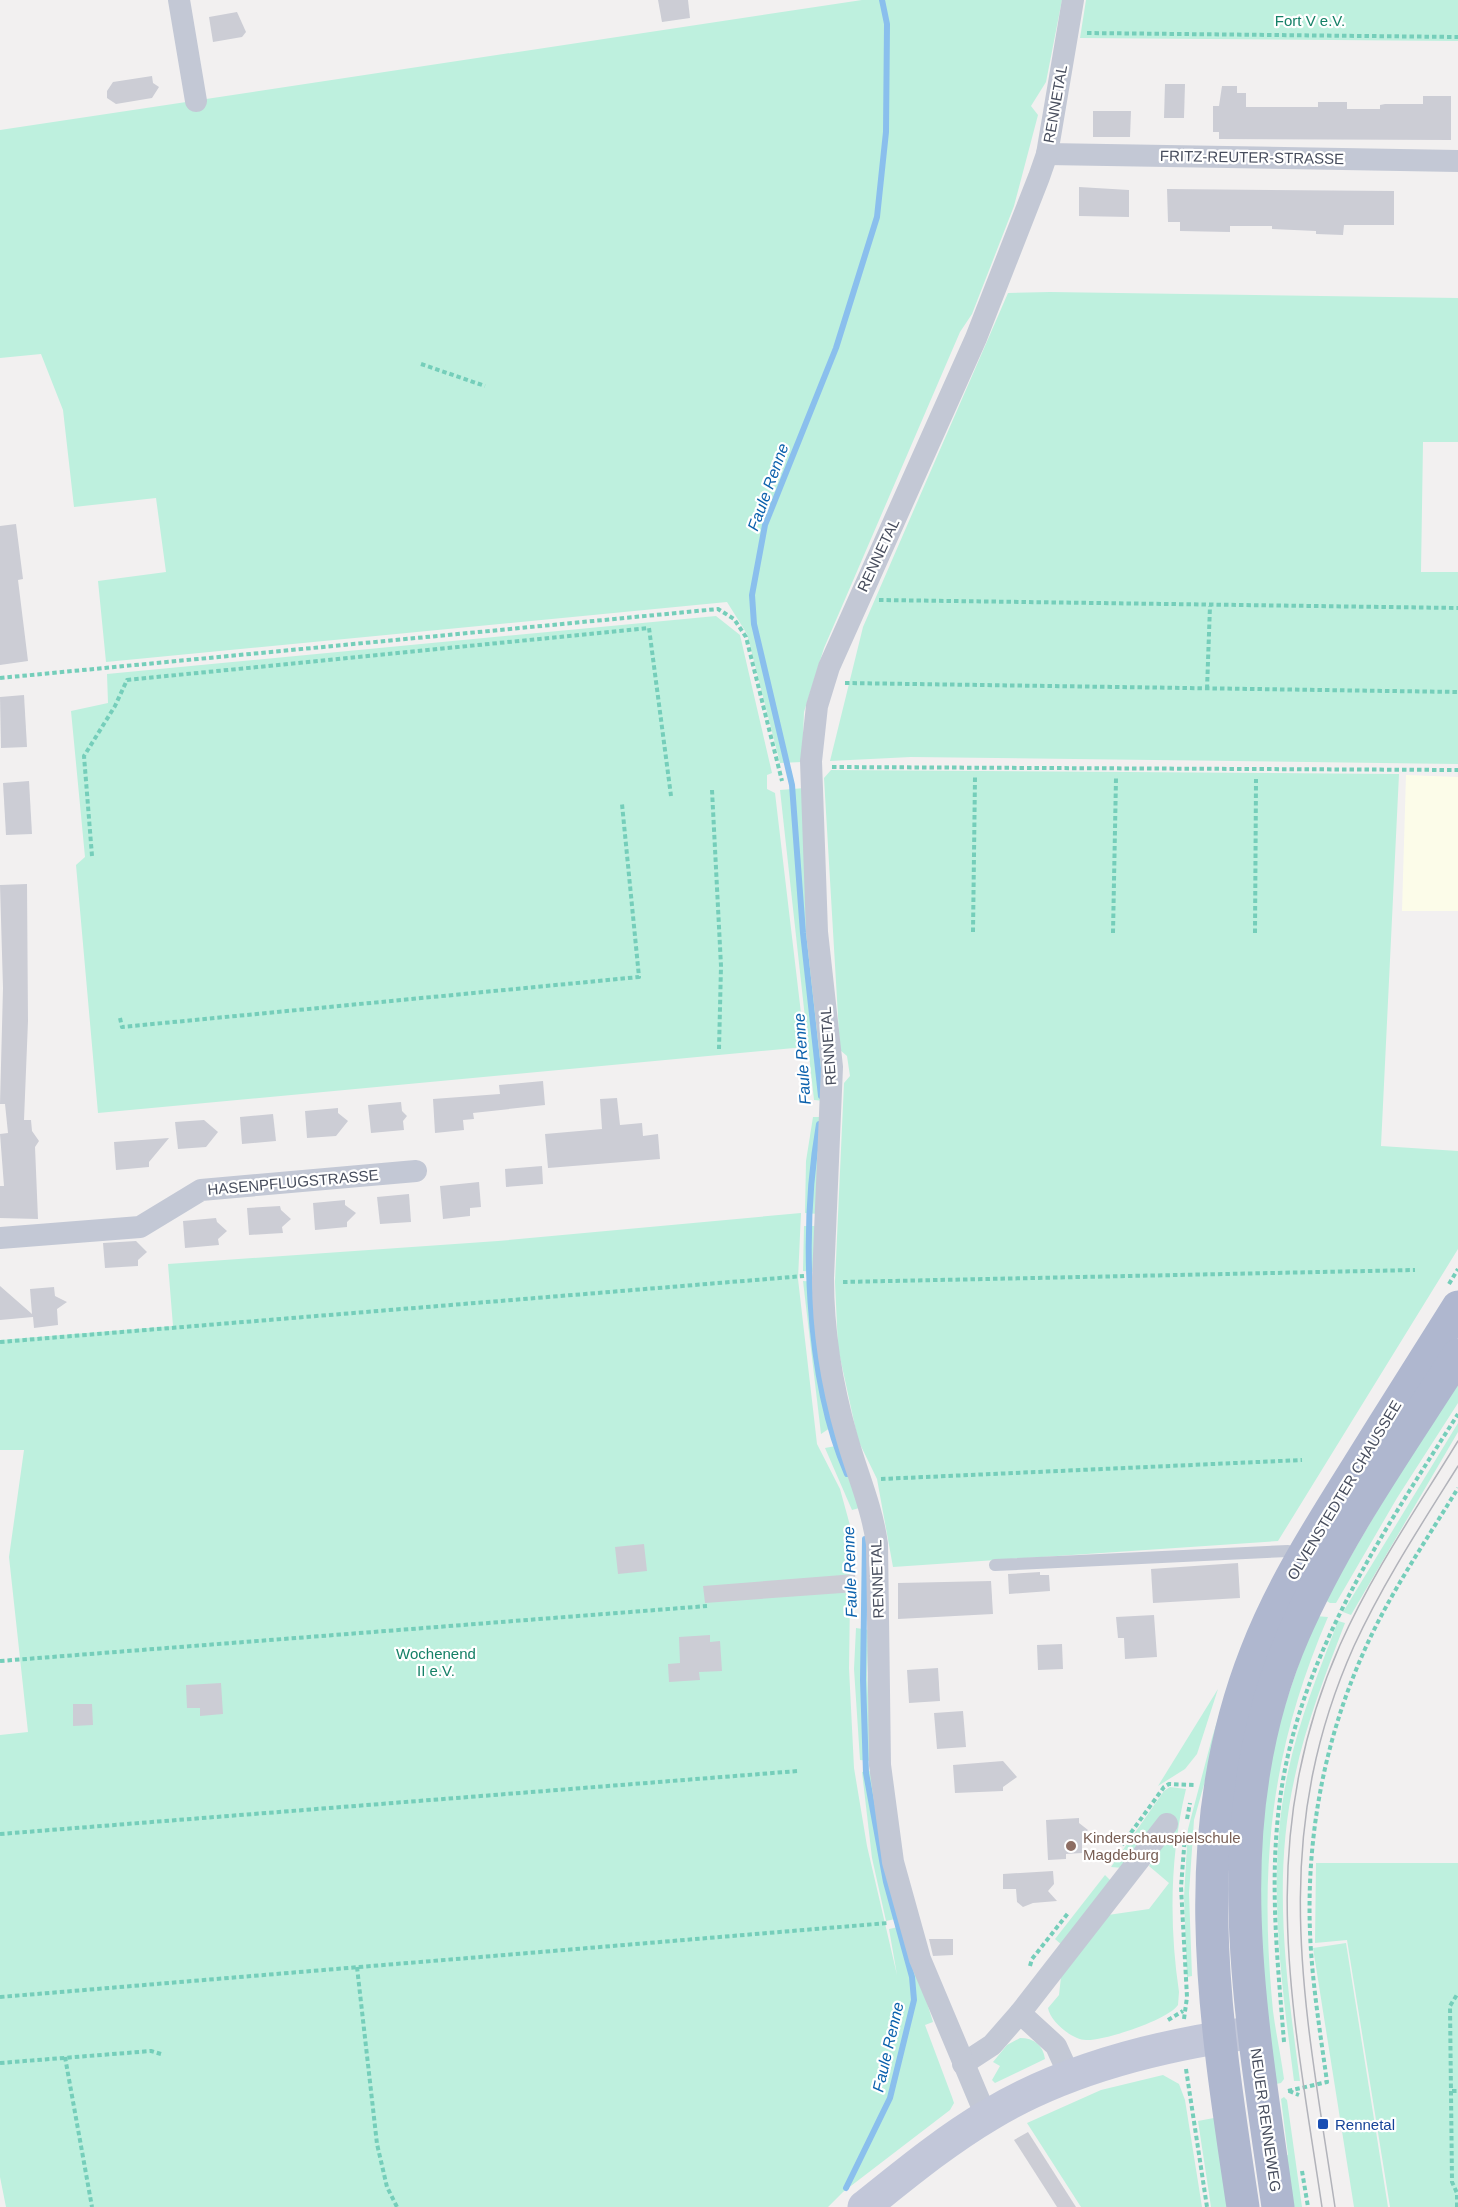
<svg xmlns="http://www.w3.org/2000/svg" width="1458" height="2207" font-family="Arial,sans-serif">
<style>
.commercial{fill:#fcfce9}
.green{fill:#bef0de}
.lines{fill:none;stroke-linecap:round;stroke-linejoin:round}
.stream{stroke:#8abfed;stroke-width:6}
.building{fill:#cccdd5}
.path{stroke:#75ceba;stroke-width:4;stroke-dasharray:4.5 3;stroke-linecap:butt}
.lane{stroke:#c3c8d5;stroke-width:12}
.street{stroke:#c3c8d5;stroke-width:22}
.secondary{stroke:#c2c7d9;stroke-width:33}
.primary{stroke:#afb7cf;stroke-width:33}
.tram{stroke:#b2b3ba;stroke-width:1.5}
.education-dot{fill:#8d6e63;stroke:#fff;stroke-width:2}
.transit-dot{fill:#1a4fb4;stroke:#fff;stroke-width:2}
.labels{text-anchor:middle;dominant-baseline:central;stroke-width:4.5;stroke-linejoin:round;paint-order:stroke}
.park-label{font-size:15px;fill:#168067;stroke:#fff}
.street-label{font-size:15px;fill:#474d5d;stroke:#fff}
.education-label{font-size:15px;fill:#785e54;stroke:#fff;text-anchor:start}
.transit-label{font-size:15px;fill:#164399;stroke:#fff;text-anchor:start}
.water-label{font-size:16px;font-style:italic;fill:#0b61ad;stroke:#fff}
</style>
<rect width="100%" height="100%" fill="#f2f0f0"/>
<!-- commercial -->
<path class="commercial" d="M1406,775l52,2v134h-56z"/>
<!-- green -->
<g class="green">
<path d="M862,0h200l-16,82 -15,24 7,9 -24,91 -42,108 -12,18 -136,316 -20,64 -2,50 -22,1 -33,-129 -20,-32 -621,60 -8,-81 68,-9 -10,-74 -82,9 -11,-97 -22,-56 -41,4v-228z"/>
<path d="M1086,0h372v41l-378,-3z"/>
<path d="M1050,292l408,6v144h-35l-2,130h37v192l-547,-7 -81,4 33,-134 145,-334z"/>
<path d="M716,616l24,19 32,138 -5,2v14l8,4 30,254 -707,66 -22,-248 9,-8 -14,-146 37,-8 -1,-29z"/>
<path d="M831,770l568,4 -18,372 77,5v98l-180,292 -385,26 -16,-88 -19,-39 -20,-92 -3,-66 9,-199 6,-7 -3,-20 -7,-6 -16,-272z"/>
<path d="M805,788l20,313 -11,-1 -34,-310z"/>
<path d="M813,1117h10l-5,97 -13,-1 1,-52z"/>
<path d="M801,1213l-3,66 19,165 23,45 11,40 -2,139 5,100 13,78 30,129 -8,-46 14,-3 30,96 -8,3 27,72 2,6 -4,7 -107,82 -15,15h-822l-6,-30v-442l28,-3 -19,-175 15,-107h-24v-110l173,-14 -5,-62 330,-23z"/>
<path d="M804,1226h12l-1,46 -12,-1z"/>
<path d="M803,1281l15,1 18,142 -15,10z"/>
<path d="M1458,1373v30l-61,95 -61,105h-6l-5,-3z"/>
<path d="M1458,1423v9l-107,183 -8,-3z"/>
<path d="M841,1445l22,62 -11,3 -27,-62z"/>
<path d="M1315,1616l13,1c-58,135 -69,249 -55,394 3,23 8,45 11,68l-3,4 -10,2 -13,-106 5,-209z"/>
<path d="M1338,1621l7,2c-19,50 -39,100 -50,153 -23,101 -9,203 5,305h-6c-13,-102 -28,-207 -6,-309 11,-52 31,-101 50,-151z"/>
<path d="M856,1628l13,2 -2,43 4,88 -11,-1 -6,-91z"/>
<path d="M1218,1689l-21,65 -12,15 -27,17z"/>
<path d="M1229,1696l-35,124 -5,73 3,83 -5,1 -3,-80 4,-68 24,-91 10,-32z"/>
<path d="M872,1771l28,147 -14,3 -14,-63 -10,-86z"/>
<path d="M1170,1787l16,2c-16,66 -17,136 -7,203l-1,13c-10,15 -74,36 -92,35 -14,0 -36,-19 -38,-32l11,-13 2,-18 47,-62 41,-6 20,-26 -20,-17 26,-39 -52,41 -12,-1 53,-76z"/>
<path d="M1316,1863h142v344h-68l-43,-267 -32,3z"/>
<path d="M1105,1875l6,6 -49,64 -7,-6z"/>
<path d="M1346,1943l42,264h-34l-41,-259z"/>
<path d="M1020,2038c14,0 23,7 25,21l-50,24 -3,-3 8,-14 -7,-4 14,-17z"/>
<path d="M1163,2075l16,9 6,16 17,107h-121l-54,-84 74,-33z"/>
<path d="M1284,2097l3,3 15,107h-13l-7,-50 6,-2 -7,-56z"/>
<path d="M1219,2117l13,90h-21l-13,-86z"/>
</g>
<g class="lines">
<!-- stream -->
<g class="stream">
<path d="M821,1096l-18,-163 -11,-148 -38,-161 -2,-29 13,-70 71,-177 41,-131 9,-85 1,-108 -5,-24"/>
<path d="M819,1124c-18,103 -14,254 28,350"/>
<path d="M846,2188l44,-90 24,-98 -2,-23 -26,-95 -20,-109 -3,-93 2,-141"/>
</g>
</g>
<!-- building -->
<g class="building">
<path d="M658,0h30l2,18 -28,4z"/>
<path d="M237,12l9,20 -4,5 -29,5 -4,-25z"/>
<path d="M152,76l1,7 6,4 -7,11 -36,6 -9,-6v-7l6,-9z"/>
<path d="M1165,84h20l-1,34h-20z"/>
<path d="M1222,86h15v7h9v14h72v-5h29v7h33v-4l5,-1h38v-8h28v44l-232,-1v-7h-6v-26h6z"/>
<path d="M1093,111h38l-1,26h-37z"/>
<path d="M1079,187l50,3v27l-50,-1z"/>
<path d="M1167,189l227,2v34h-50l-1,10 -27,-1v-3l-44,-2v-3h-42v6l-50,-1v-9h-12z"/>
<path d="M16,524l7,55 -5,1 10,81 -28,4v-139z"/>
<path d="M24,695l3,52 -26,1 -1,-51z"/>
<path d="M29,781l3,53 -26,1 -3,-52z"/>
<path d="M27,884l1,137 -4,99h7l1,11 7,10 -4,6 3,72 -38,-1v-32h4l-4,-52 8,-1 -3,-29h-5l3,-116 -3,-103z"/>
<path d="M543,1081l2,24 -72,8 1,6 -11,1 1,10 -29,3 -2,-34 67,-5 -1,-9z"/>
<path d="M617,1098l3,27 22,-2 1,13 15,-2 2,25 -112,9 -3,-34 57,-5 -2,-30z"/>
<path d="M401,1102l1,9 5,5 -4,5 1,9 -33,3 -3,-28z"/>
<path d="M338,1108v5l10,8 -12,15 -29,2 -2,-27z"/>
<path d="M273,1114l3,27 -34,3 -2,-27z"/>
<path d="M204,1120l14,12 -12,15 -28,2 -3,-27z"/>
<path d="M169,1138l-20,24v5l-33,3 -2,-28z"/>
<path d="M542,1166l1,18 -37,3 -1,-18z"/>
<path d="M479,1182l2,25 -11,1v8l-27,3 -3,-33z"/>
<path d="M409,1194l2,28 -31,2 -3,-27z"/>
<path d="M345,1200v5l11,8 -9,9v5l-32,3 -2,-27z"/>
<path d="M280,1206l1,4 10,9 -9,8 1,6 -34,2 -2,-27z"/>
<path d="M216,1218l1,4 10,9 -9,8 1,6 -34,3 -2,-27z"/>
<path d="M136,1241l11,11 -9,8v6l-33,2 -2,-25z"/>
<path d="M0,1286l32,28 -2,-25 24,-2 1,9 12,6 -10,7 1,16 -24,3 -1,-11 -33,3z"/>
<path d="M644,1544l3,27 -29,3 -3,-27z"/>
<path d="M1238,1563l2,35 -87,5 -2,-34z"/>
<path d="M1040,1572v3h9l1,16 -41,3 -1,-20z"/>
<path d="M855,1574l1,18 -151,11 -2,-17z"/>
<path d="M991,1581l2,33 -95,5v-36z"/>
<path d="M1154,1615l3,42 -32,2 -1,-21h-6l-2,-21z"/>
<path d="M710,1635v7l10,-1 2,30 -23,1 1,8 -31,2 -1,-18 12,-1 -1,-26z"/>
<path d="M1062,1644l1,25 -25,1 -1,-25z"/>
<path d="M938,1668l2,33 -31,2 -2,-33z"/>
<path d="M221,1683l2,31 -23,2v-8h-13l-1,-23z"/>
<path d="M73,1704h19l1,21 -20,1z"/>
<path d="M963,1711l3,36 -29,2 -3,-36z"/>
<path d="M1003,1761l14,16 -14,10v4l-48,2 -2,-28z"/>
<path d="M1079,1818v5l9,7 -6,7v16l-16,1v5l-18,1 -2,-40z"/>
<path d="M1053,1871l1,13 -6,7 9,10 -24,2 -10,4 -6,-5 -1,-13h-13v-15z"/>
<path d="M929,1939h24v16l-20,1z"/>
<path d="M1028,2132l48,75h-19l-43,-67z"/>
</g>
<g class="lines">
<!-- path -->
<g class="path">
<path d="M1087,33l371,4"/>
<path d="M421,364l64,22"/>
<path d="M879,600l579,8"/>
<path d="M0,678l718,-69 16,10 12,18 36,144"/>
<path d="M845,683l613,9"/>
<path d="M1207,689l3,-83"/>
<path d="M832,767l626,3"/>
<path d="M712,790l9,176 -2,83"/>
<path d="M92,856l-8,-100 31,-50 12,-26 522,-52 22,168"/>
<path d="M973,932l2,-155"/>
<path d="M1113,933l3,-155"/>
<path d="M1255,933l1,-154"/>
<path d="M120,1018l2,9 517,-50 -17,-173"/>
<path d="M843,1282l572,-12"/>
<path d="M1449,1284l9,-15"/>
<path d="M0,1342l804,-66"/>
<path d="M881,1479l421,-19"/>
<path d="M0,1661l707,-55"/>
<path d="M1187,1819l3,-16"/>
<path d="M0,1834l798,-63"/>
<path d="M1122,1845l42,-58 5,-3 25,1"/>
<path d="M1030,1966l2,-7 37,-47"/>
<path d="M357,1967l20,177 10,43 10,20"/>
<path d="M0,1997l888,-74"/>
<path d="M1184,2019l3,-22 -6,-110 4,-51"/>
<path d="M1168,2020l15,-9"/>
<path d="M1284,2042c-6,-75 -14,-150 -6,-226 15,-151 101,-277 180,-402"/>
<path d="M65,2057l27,150"/>
<path d="M0,2063l151,-12 10,3"/>
<path d="M1186,2069l21,138"/>
<path d="M1288,2091l39,-9c-6,-44 -13,-87 -16,-131 -7,-103 11,-207 54,-302 25,-56 61,-108 93,-161"/>
<path d="M1289,2091l10,4"/>
<path d="M1452,2091h6"/>
<path d="M1302,2171l6,36"/>
<path d="M1457,2207v-14l-5,-11 -2,-176 8,-13"/>
</g>
<!-- lane -->
<path class="lane" d="M995,1565l293,-14 11,8"/>
<!-- street -->
<g class="street">
<path d="M179,0l17,101"/>
<path d="M1047,154l411,7"/>
<path d="M0,1238l140,-11 61,-37 215,-19"/>
<path d="M1020,2013l36,33 14,31"/>
<path d="M963,2064l29,-19 28,-32 147,-189"/>
<path d="M986,2116l-66,-157 -27,-97 -13,-97 -3,-221c-5,-37 -20,-70 -30,-106 -15,-52 -24,-107 -24,-160l9,-211 -15,-135 -6,-171 6,-55 12,-39 147,-329 63,-161 8,-23 26,-154"/>
</g>
<!-- secondary -->
<path class="secondary" d="M864,2207c40,-32 81,-66 125,-92 76,-46 173,-70 260,-82"/>
<!-- primary -->
<g class="primary">
<path d="M1243,2207c-28,-188 -59,-371 13,-554 25,-65 62,-123 99,-182 34,-55 69,-110 103,-164"/>
<path d="M1278,2207c-27,-195 -66,-386 16,-574 43,-99 107,-188 164,-278"/>
</g>
<!-- tram -->
<g class="tram">
<path d="M1322,2207c-30,-202 -68,-366 18,-562 32,-72 77,-137 118,-204"/>
<path d="M1335,2207c-30,-201 -68,-366 19,-561 29,-63 67,-121 104,-180"/>
</g>
</g>
<!-- markers -->
<circle class="education-dot" cx="1071" cy="1846" r="6"/>
<rect class="transit-dot" x="1317" y="2118" width="12" height="12" rx="3"/>
<g class="labels">
<!-- park labels -->
<g class="park-label">
<text x="1310" y="20">Fort V e.V.</text>
<text x="436" y="1653">Wochenend<tspan x="436" dy="17">II e.V.</tspan></text>
</g>
<!-- street labels -->
<g class="street-label">
<text transform="translate(1055 104) rotate(-80)">RENNETAL</text>
<text transform="translate(1252 157) rotate(1)">FRITZ-REUTER-STRASSE</text>
<text transform="translate(878 555) rotate(-65)">RENNETAL</text>
<text transform="translate(828 1046) rotate(-94)">RENNETAL</text>
<text transform="translate(293 1182) rotate(-5)">HASENPFLUGSTRASSE</text>
<text transform="translate(1344 1490) rotate(-59)">OLVENSTEDTER CHAUSSEE</text>
<text transform="translate(877 1579) rotate(-92)">RENNETAL</text>
<text transform="translate(1266 2120) rotate(82)">NEUER RENNEWEG</text>
</g>
<!-- education labels -->
<g class="education-label">
<text x="1083" y="1837">Kinderschauspielschule<tspan x="1083" dy="17">Magdeburg</tspan></text>
</g>
<!-- transit labels -->
<g class="transit-label">
<text x="1335" y="2124">Rennetal</text>
</g>
<!-- water labels -->
<g class="water-label">
<text transform="translate(768 487) rotate(-70)">Faule Renne</text>
<text transform="translate(802 1059) rotate(-94)">Faule Renne</text>
<text transform="translate(850 1572) rotate(-92)">Faule Renne</text>
<text transform="translate(888 2047) rotate(-77)">Faule Renne</text>
</g>
</g>
</svg>
